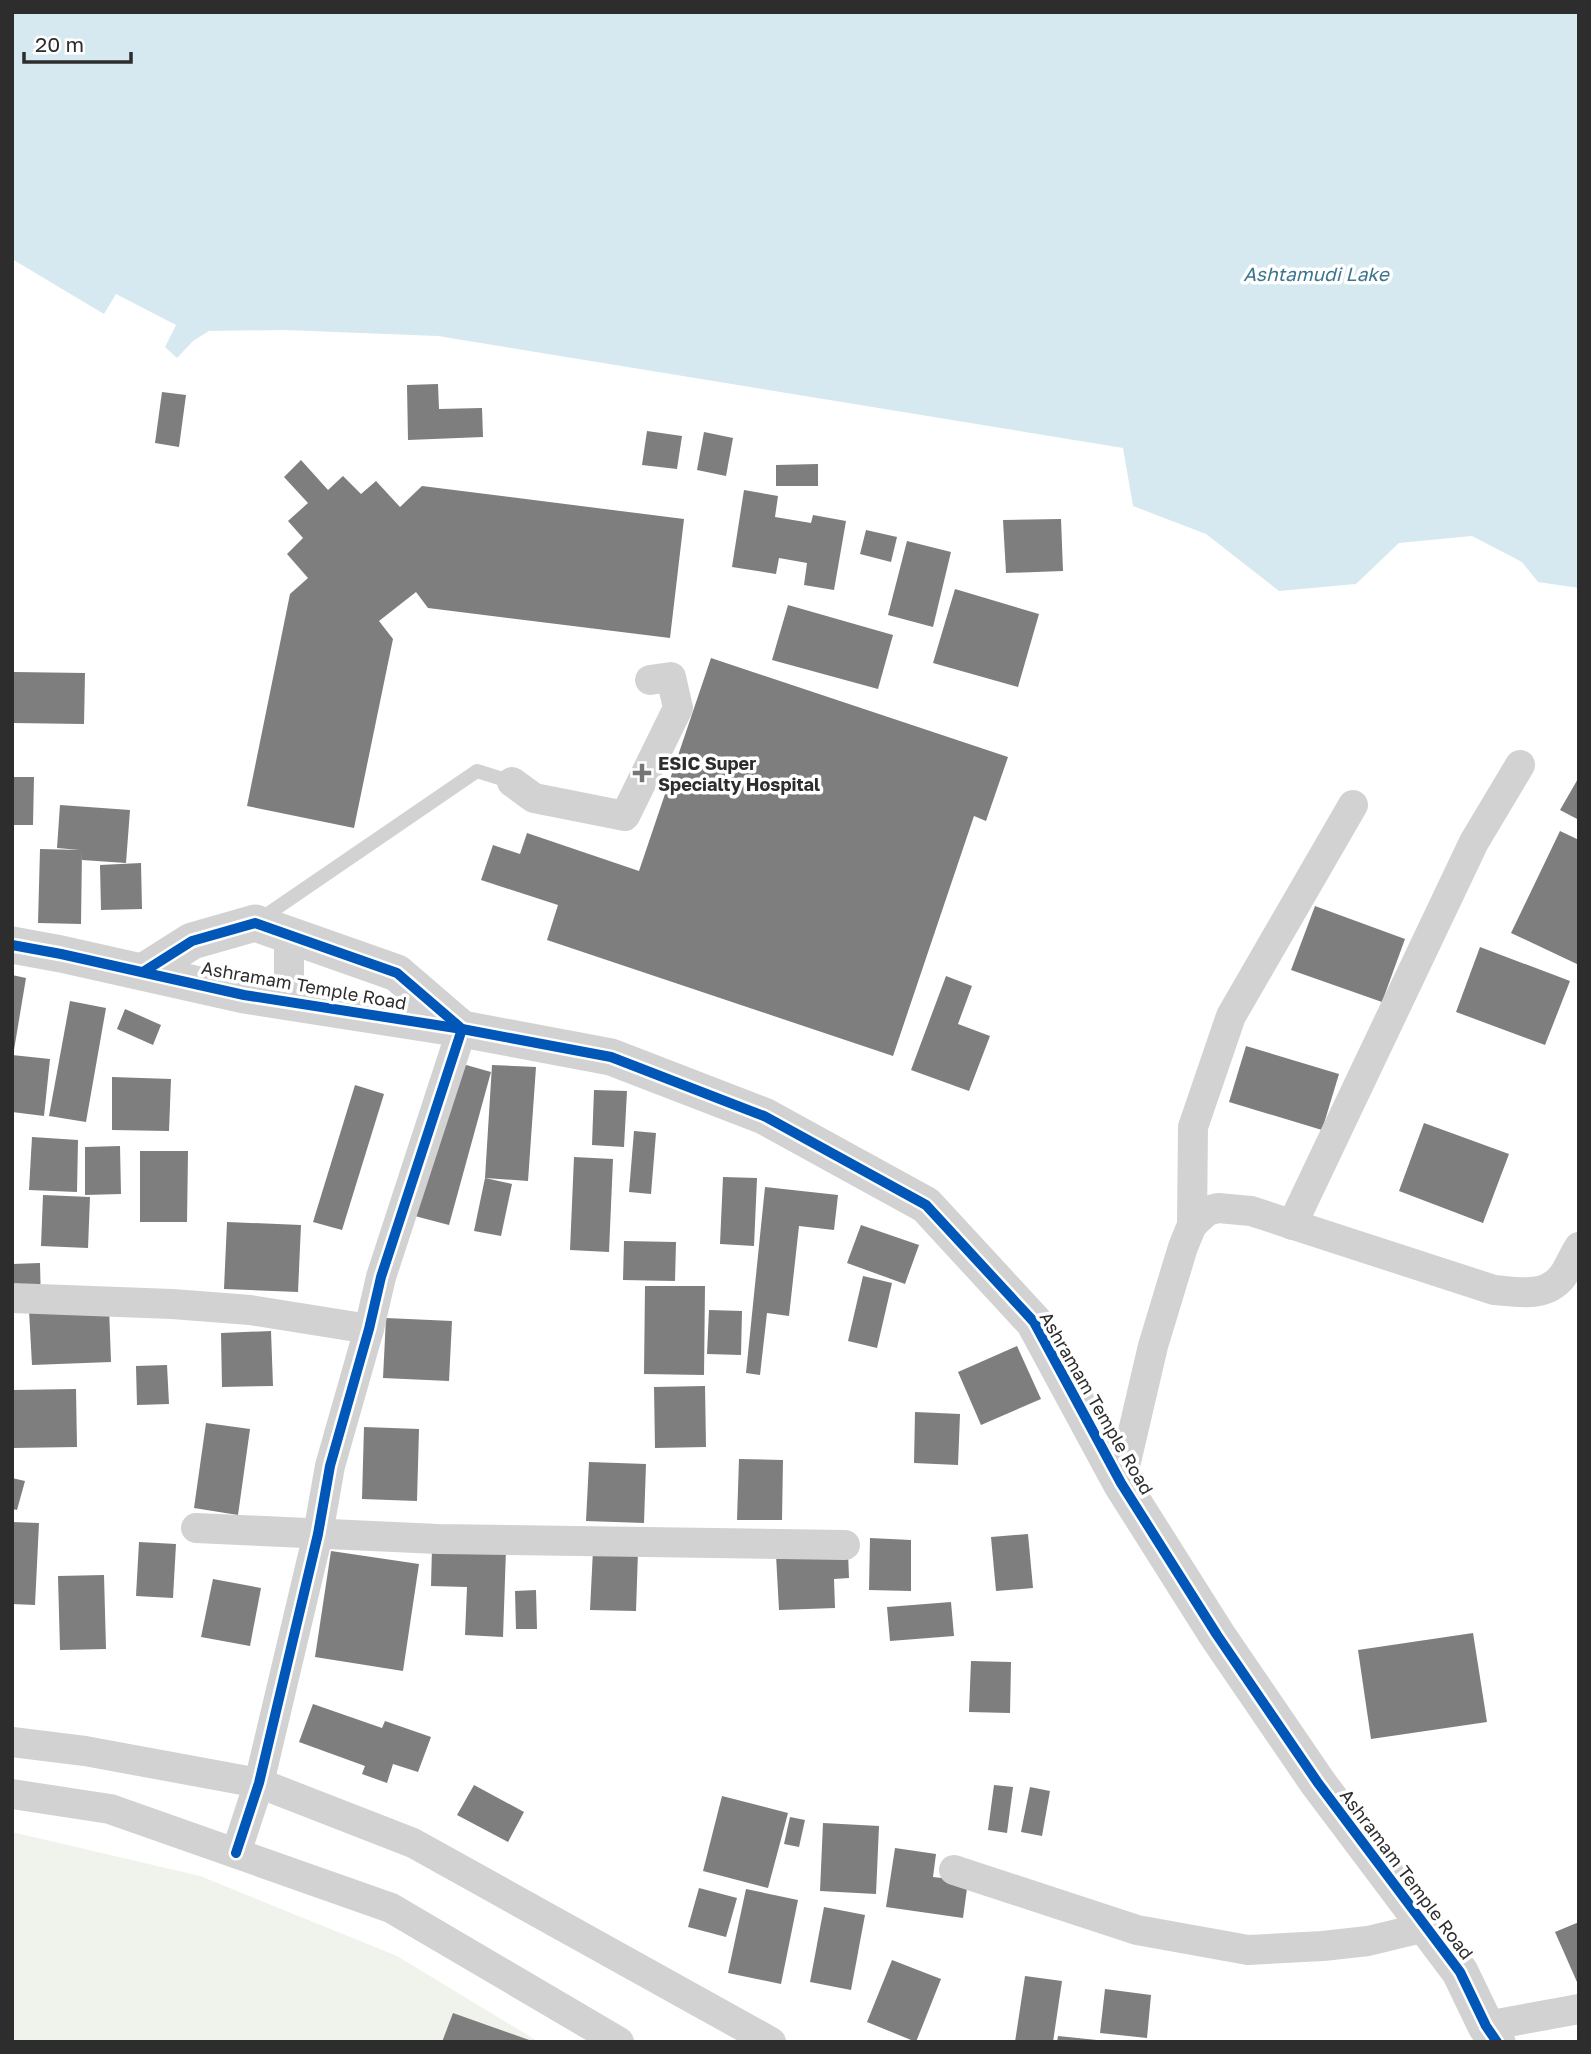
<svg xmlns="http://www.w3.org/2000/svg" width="1591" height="2054" font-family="'Golos Text',sans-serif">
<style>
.green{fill:#f0f3eb}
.water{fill:#d7e9f0}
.building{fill:#7e7e7e}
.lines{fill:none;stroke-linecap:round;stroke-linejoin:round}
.service{stroke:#d2d2d2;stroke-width:14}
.minor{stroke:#d2d2d2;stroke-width:30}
.tertiary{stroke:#d2d2d2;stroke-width:37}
.cycleway-casing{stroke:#fff;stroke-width:15}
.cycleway{stroke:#0057b8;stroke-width:10}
.poi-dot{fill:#767676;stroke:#fff;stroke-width:2.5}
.labels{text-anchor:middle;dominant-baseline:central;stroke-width:7;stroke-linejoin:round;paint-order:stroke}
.poi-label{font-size:18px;font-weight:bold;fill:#2d2d2d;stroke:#fff;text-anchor:start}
.street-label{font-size:18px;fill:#2d2d2d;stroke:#fff}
.water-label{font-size:19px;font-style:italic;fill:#3c758e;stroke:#fff}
</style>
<rect width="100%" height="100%" fill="#fff"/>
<!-- green -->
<path class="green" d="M12,1832l188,44 197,80 142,86h-527z"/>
<!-- water -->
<path class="water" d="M12,12h1567v576l-41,-6 -16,-20 -50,-26 -73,7 -43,41 -77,7 -73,-57 -73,-28 -10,-58 -685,-112 -154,-6 -75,1 -16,10 -16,17 -12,-11 11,-22 -60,-31 -12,20 -92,-55z"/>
<!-- building -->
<g class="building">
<path d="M438,384l1,25 43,-1 1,29 -75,3 -1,-55z"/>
<path d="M162,392l24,3 -7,52 -24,-4z"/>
<path d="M647,431l35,5 -5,33 -35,-4z"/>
<path d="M704,432l29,6 -7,38 -29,-6z"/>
<path d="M301,460l27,30 15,-14 18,18 15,-13 24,26 22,-21 262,33 -14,119 -242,-30 -12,-16 -37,29 14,18 -39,189 -107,-22 43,-212 18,-16 -21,-24 16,-16 -15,-17 20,-18 -24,-26z"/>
<path d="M818,464v22h-42v-21z"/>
<path d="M744,490l34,6 -3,21 36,6 2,-8 33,6 -12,69 -30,-5 3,-22 -28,-5 -3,16 -44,-7z"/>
<path d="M1061,519l2,52 -57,2 -3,-53z"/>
<path d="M866,530l31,7 -6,25 -31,-8z"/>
<path d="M907,541l44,11 -18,75 -45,-12z"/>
<path d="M955,589l84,25 -21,73 -85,-24z"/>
<path d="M788,605l105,30 -15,54 -106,-29z"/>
<path d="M711,658l297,99 -22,64 -12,-5 -81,240 -346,-116 11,-35 -77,-25 12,-35 27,9 7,-21 112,38z"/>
<path d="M14,672l71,1 -1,51 -72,-1z"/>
<path d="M12,777h22l-1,48h-21z"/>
<path d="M1579,777v43l-19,-10z"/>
<path d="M60,805l70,5 -4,53 -44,-3v-11l-1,75 -43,-1 2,-74 40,1 -23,-2z"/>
<path d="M1560,831l19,9v125l-68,-32z"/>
<path d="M141,863l1,46 -41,1 -1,-45z"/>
<path d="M1315,906l90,33 -23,63 -91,-32z"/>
<path d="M1480,947l90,34 -25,64 -89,-33z"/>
<path d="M12,975l14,3 -12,72h-2z"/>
<path d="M946,976l26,10 -14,38 32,12 -21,55 -58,-21z"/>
<path d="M70,1001l36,7 -20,114 -37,-6z"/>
<path d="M125,1009l36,16 -8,20 -36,-16z"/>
<path d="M1246,1046l93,28 -17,56 -93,-28z"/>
<path d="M12,1055l38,4 -6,57 -32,-4z"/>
<path d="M452,1061l39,11 -42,153 -38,-10z"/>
<path d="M492,1065l44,2 -8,114 -43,-3 27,6 -11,52 -27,-5 11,-53z"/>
<path d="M112,1077l59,2 -2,52 -57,-1z"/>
<path d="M355,1085l29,9 -42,136 -29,-8z"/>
<path d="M594,1090l33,1 -3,56 -32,-2z"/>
<path d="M1424,1123l85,31 -26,69 -84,-32z"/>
<path d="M634,1131l22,2 -5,61 -22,-2z"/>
<path d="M32,1137l46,3 -1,52 -48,-2z"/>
<path d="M120,1146l1,48 -36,1v-48z"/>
<path d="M140,1151h48l-1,71h-47z"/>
<path d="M574,1157l39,2 -4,93 -39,-2z"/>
<path d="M723,1177l34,1 -3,68 -34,-2z"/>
<path d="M765,1187l73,8 -4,35 -35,-4 -10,90 -22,-3 -7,62 -14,-2z"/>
<path d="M43,1195l47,2 -2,51 -47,-2z"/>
<path d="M227,1222l74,3 -3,67 -74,-3z"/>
<path d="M861,1225l58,20 -14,39 -58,-21z"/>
<path d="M624,1241l52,1 -1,39 -52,-1z"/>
<path d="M40,1263l1,42 -29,1v-42z"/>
<path d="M863,1276l29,7 -15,65 -29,-7z"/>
<path d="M645,1286h60l-1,89 -60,-1z"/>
<path d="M109,1307l2,55 -79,3 -3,-55z"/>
<path d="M709,1310l33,1 -1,44 -34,-1z"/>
<path d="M386,1318l66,3 -3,60 -66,-3z"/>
<path d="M271,1331l2,55 -51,1 -1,-54z"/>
<path d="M1017,1346l24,53 -60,26 -23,-53z"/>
<path d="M167,1365l2,39 -32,1 -1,-39z"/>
<path d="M705,1386l1,61 -51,1 -1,-61z"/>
<path d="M76,1389l1,58 -65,1v-58z"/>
<path d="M915,1412l45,2 -2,51 -44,-2z"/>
<path d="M206,1423l44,6 -12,86 -44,-7z"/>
<path d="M364,1427l55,2 -2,72 -55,-2z"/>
<path d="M739,1459l44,1 -1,60h-45z"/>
<path d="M589,1462l57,2 -2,59 -58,-2z"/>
<path d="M12,1478l13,3 -8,29 -5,-1z"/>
<path d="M12,1522l27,1 -4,82 -23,-1z"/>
<path d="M1028,1534l5,54 -37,3 -5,-54z"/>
<path d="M870,1538l41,2v51l-42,-1z"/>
<path d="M139,1542l37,2 -3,54 -37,-2z"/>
<path d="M432,1547l74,2 -3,88 -38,-2 2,-48 -36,-1z"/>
<path d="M593,1550l45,1 -2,60 -46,-1z"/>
<path d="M331,1551l88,13 -16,107 -88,-14z"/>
<path d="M848,1552l1,26 -15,1 1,29 -56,2 -3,-55z"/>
<path d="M104,1575l2,74 -46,1 -2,-74z"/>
<path d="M213,1579l48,9 -11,58 -49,-9z"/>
<path d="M536,1590l1,39h-21l-1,-38z"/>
<path d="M951,1602l3,34 -64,5 -3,-34z"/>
<path d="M1473,1633l14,89 -116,17 -13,-89z"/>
<path d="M971,1661l40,1 -1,51 -41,-1z"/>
<path d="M313,1704l69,24 3,-7 46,16 -13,35 -25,-8 -6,19 -25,-9 3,-8 -66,-24z"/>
<path d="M474,1785l50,27 -16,30 -51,-27z"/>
<path d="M994,1785l19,2 -6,46 -19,-3z"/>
<path d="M1030,1787l20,4 -8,45 -21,-4z"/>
<path d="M722,1796l66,17 -20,75 -65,-17z"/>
<path d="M790,1817l15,3 -6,27 -15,-3z"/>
<path d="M823,1823l56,3 -3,68 -56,-3z"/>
<path d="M895,1848l41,6 -3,23 35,4 -5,37 -77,-11z"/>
<path d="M699,1888l38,10 -11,39 -38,-10z"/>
<path d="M746,1889l52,11 -17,84 -53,-11z"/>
<path d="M824,1907l41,8 -14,75 -41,-8z"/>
<path d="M1579,1922v59l-2,1 -22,-50z"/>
<path d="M892,1960l49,19 -25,63 -49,-20z"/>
<path d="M1025,1976l37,5 -9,61h-38z"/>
<path d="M1105,1989l46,6 -4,43 -47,-5z"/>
<path d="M453,2013l79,28v1h-90z"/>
<path d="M1058,2036l39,4v2h-40z"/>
</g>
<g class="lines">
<!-- service -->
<path class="service" d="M259,920l218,-149 35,11"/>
<!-- minor -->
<g class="minor">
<path d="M512,782l22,16 91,18 53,-108 -7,-31 -21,3"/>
<path d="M289,935v67"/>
<path d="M1192,1225l1,-98 38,-111 122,-211"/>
<path d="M1292,1225l182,-383 46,-77"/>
<path d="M12,1298l160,6 78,6 119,19"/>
<path d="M1121,1483l32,-137 30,-99 9,-22 15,-14 11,-3 33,3 243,79c24,2 51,8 68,-13 7,-9 11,-21 17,-30"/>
<path d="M196,1528l242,11 407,6"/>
<path d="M12,1742l73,9 174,32 154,60 358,199"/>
<path d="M12,1794l98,15 281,99 228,134"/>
<path d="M236,1853l23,-70 59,-249 12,-68 39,-137 12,-52 81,-248"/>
<path d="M954,1870l183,60 111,20 75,-4 45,-5 58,-14"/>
<path d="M1486,2026l93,-17"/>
</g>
<!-- tertiary -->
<g class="tertiary">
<path d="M12,945l49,9 183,41 218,34 149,28 153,59 162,89 108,117 87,161 96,152 101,148 142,189 26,54 11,16"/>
<path d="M143,972l49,-31 63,-18 142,50 65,56"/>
</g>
<!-- cycleway casing -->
<g class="cycleway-casing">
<g id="cycleway">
<path d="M12,945l49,9 183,41 218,34 149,28 153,59 162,89 108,117 87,161 96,152 101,148 142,189 26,54 11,16"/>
<path d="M143,972l49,-31 63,-18 142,50 65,56 -81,248 -12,52 -39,137 -12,68 -59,249 -23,70"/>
</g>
</g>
<!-- cycleway -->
<use href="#cycleway" class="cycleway"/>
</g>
<!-- markers -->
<path class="poi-dot" d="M638.5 762.5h7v7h7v7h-7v7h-7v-7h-7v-7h7z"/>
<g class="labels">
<!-- poi labels -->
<g class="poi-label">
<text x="658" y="763">ESIC Super<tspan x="658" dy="21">Specialty Hospital</tspan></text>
</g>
<!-- street labels -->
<g class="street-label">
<text transform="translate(304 985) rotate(10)">Ashramam Temple Road</text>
<text transform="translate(1097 1403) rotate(60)">Ashramam Temple Road</text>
<text transform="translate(1407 1874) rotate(53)">Ashramam Temple Road</text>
</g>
<!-- water labels -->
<g class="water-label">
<text x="1316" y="273">Ashtamudi Lake</text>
</g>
</g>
<!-- border -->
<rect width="1591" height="2054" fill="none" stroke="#2d2d2d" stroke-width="28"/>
<!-- scale -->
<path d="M24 52v10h107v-10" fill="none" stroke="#2d2d2d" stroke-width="3.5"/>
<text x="35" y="52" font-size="21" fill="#2d2d2d" stroke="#ffffff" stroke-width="5" paint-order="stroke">20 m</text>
</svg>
